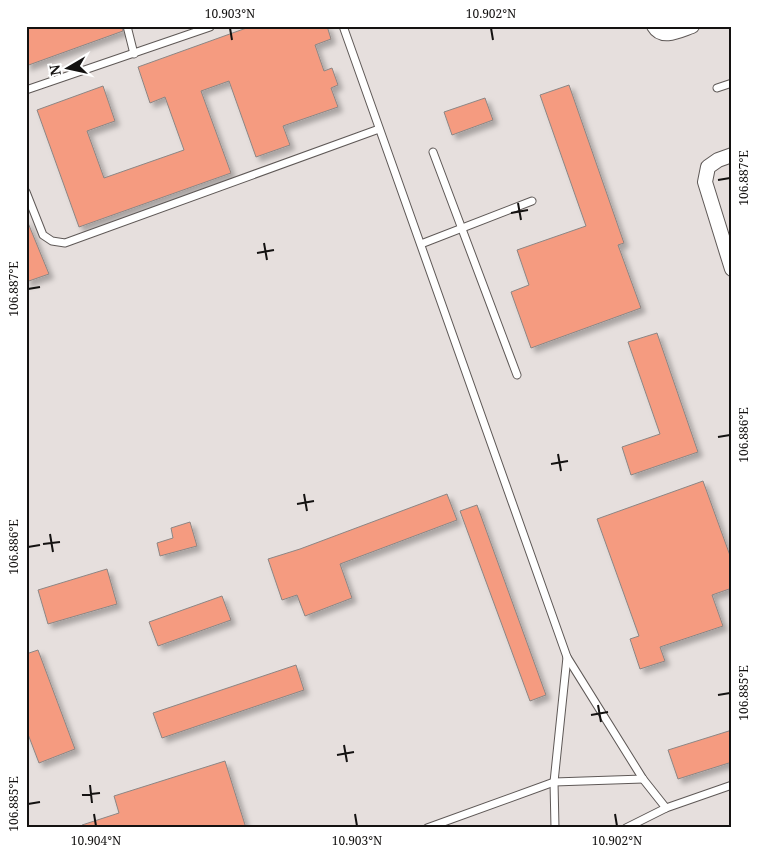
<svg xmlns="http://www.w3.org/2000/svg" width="758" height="854" font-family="'Noto Serif',serif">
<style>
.building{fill:#f59b80;stroke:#8c8684;filter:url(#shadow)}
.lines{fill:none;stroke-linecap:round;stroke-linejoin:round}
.lane-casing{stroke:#5f5957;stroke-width:9}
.street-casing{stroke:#5f5957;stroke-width:16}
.lane{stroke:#fff;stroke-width:7}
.street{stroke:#fff;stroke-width:14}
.ticks{fill:none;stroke:#141211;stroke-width:2}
.neatline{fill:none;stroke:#141211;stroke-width:2}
.ticks-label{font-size:12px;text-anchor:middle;fill:#141211}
</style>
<defs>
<filter id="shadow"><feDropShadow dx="4.5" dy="4.5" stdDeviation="2.5" flood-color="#0004"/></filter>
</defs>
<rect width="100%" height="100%" fill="#e6dfdd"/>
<!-- building -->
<g class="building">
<path d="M26,26h96l1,5 -97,35z"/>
<path d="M252,26h75l4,13 -16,6 9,26 8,-3 6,17 -7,3 7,19 -55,19 7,19 -34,12 -27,-76 -28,10 30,82 -152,54 -42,-117 66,-24 12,35 -28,10 17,47 80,-28 -19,-53 -15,6 -12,-36z"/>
<path d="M569,85l55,158 -6,2 23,63 -110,40 -20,-56 18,-7 -12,-35 69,-24 -46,-131z"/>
<path d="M485,98l8,22 -41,15 -8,-23z"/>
<path d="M26,218l23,56 -23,8z"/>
<path d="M657,333l41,119 -67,23 -9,-28 38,-13 -32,-92z"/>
<path d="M703,481l29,80v27l-20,7 11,31 -63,21 5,14 -25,8 -10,-30 9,-3 -42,-117z"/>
<path d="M447,494l10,26 -117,44 12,34 -47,18 -8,-21 -15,5 -14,-41 32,-10z"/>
<path d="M477,505l69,190 -16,6 -70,-190z"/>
<path d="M190,522l7,24 -37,10 -3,-13 16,-5 -2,-10z"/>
<path d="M107,569l10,35 -69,20 -10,-34z"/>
<path d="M222,596l9,24 -73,26 -9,-24z"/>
<path d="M38,650l37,99 -36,14 -13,-34v-75z"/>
<path d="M296,665l8,25 -142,48 -9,-25z"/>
<path d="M732,730v32l-54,17 -10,-29z"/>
<path d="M225,761l21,67h-163l-1,-3 37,-12 -5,-17z"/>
</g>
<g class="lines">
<!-- lane casing -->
<g class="lane-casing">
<g id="lane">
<path d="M127,26l7,28"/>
<path d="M343,26l224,631 76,122 23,29"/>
<path d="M717,88l15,-5"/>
<path d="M26,90l184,-63"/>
<path d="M433,152l84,223"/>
<path d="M26,192l17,43 9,6 13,2 314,-114"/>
<path d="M421,244l111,-43"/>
<path d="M427,828l127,-46 89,-3"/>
<path d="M555,828l-1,-46 13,-125"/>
<path d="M626,828l40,-20 66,-23"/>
</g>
</g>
<!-- street casing -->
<g class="street-casing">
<g id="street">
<path d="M654,26c8,14 26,4 38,0"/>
<path d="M732,155l-14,5 -10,7 -3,15 27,87"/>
</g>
</g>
<!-- lane -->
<use href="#lane" class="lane"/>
<!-- street -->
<use href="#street" class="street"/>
</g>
<!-- ticks -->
<path class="ticks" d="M230,28l2,12M491,28l2,12M718,180l12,-2M518,203l3,17M511,213l17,-3M264,243l3,17M257,253l17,-3M28,289l12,-2M718,437l12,-2M558,454l3,17M551,464l17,-3M304,494l3,17M297,504l17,-3M50,534l3,18M43,544l17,-2M28,547l12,-2M718,695l12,-2M598,705l3,17M591,715l17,-3M344,745l3,17M337,755l17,-3M90,785l2,18M82,795l18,-2M28,804l12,-2M94,814l2,12M355,814l2,12M615,814l2,12"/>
<!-- border -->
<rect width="758" height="854" fill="none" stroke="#ffffff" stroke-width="55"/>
<!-- north arrow -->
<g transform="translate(68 68) rotate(261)" stroke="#ffffff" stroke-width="4" paint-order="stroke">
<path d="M0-4L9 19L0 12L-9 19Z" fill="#141211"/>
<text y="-8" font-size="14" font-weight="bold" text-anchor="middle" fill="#141211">N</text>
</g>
<rect x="28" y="28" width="702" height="798" class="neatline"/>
<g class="ticks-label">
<text x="230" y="18">10.903°N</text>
<text x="491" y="18">10.902°N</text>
<text transform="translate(744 178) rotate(-90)" y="4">106.887°E</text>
<text transform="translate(14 289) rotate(-90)" y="4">106.887°E</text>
<text transform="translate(744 435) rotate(-90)" y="4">106.886°E</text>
<text transform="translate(14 547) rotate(-90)" y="4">106.886°E</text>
<text transform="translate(744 693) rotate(-90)" y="4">106.885°E</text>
<text transform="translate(14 804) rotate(-90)" y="4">106.885°E</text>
<text x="96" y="845">10.904°N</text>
<text x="357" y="845">10.903°N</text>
<text x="617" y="845">10.902°N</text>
</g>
</svg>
